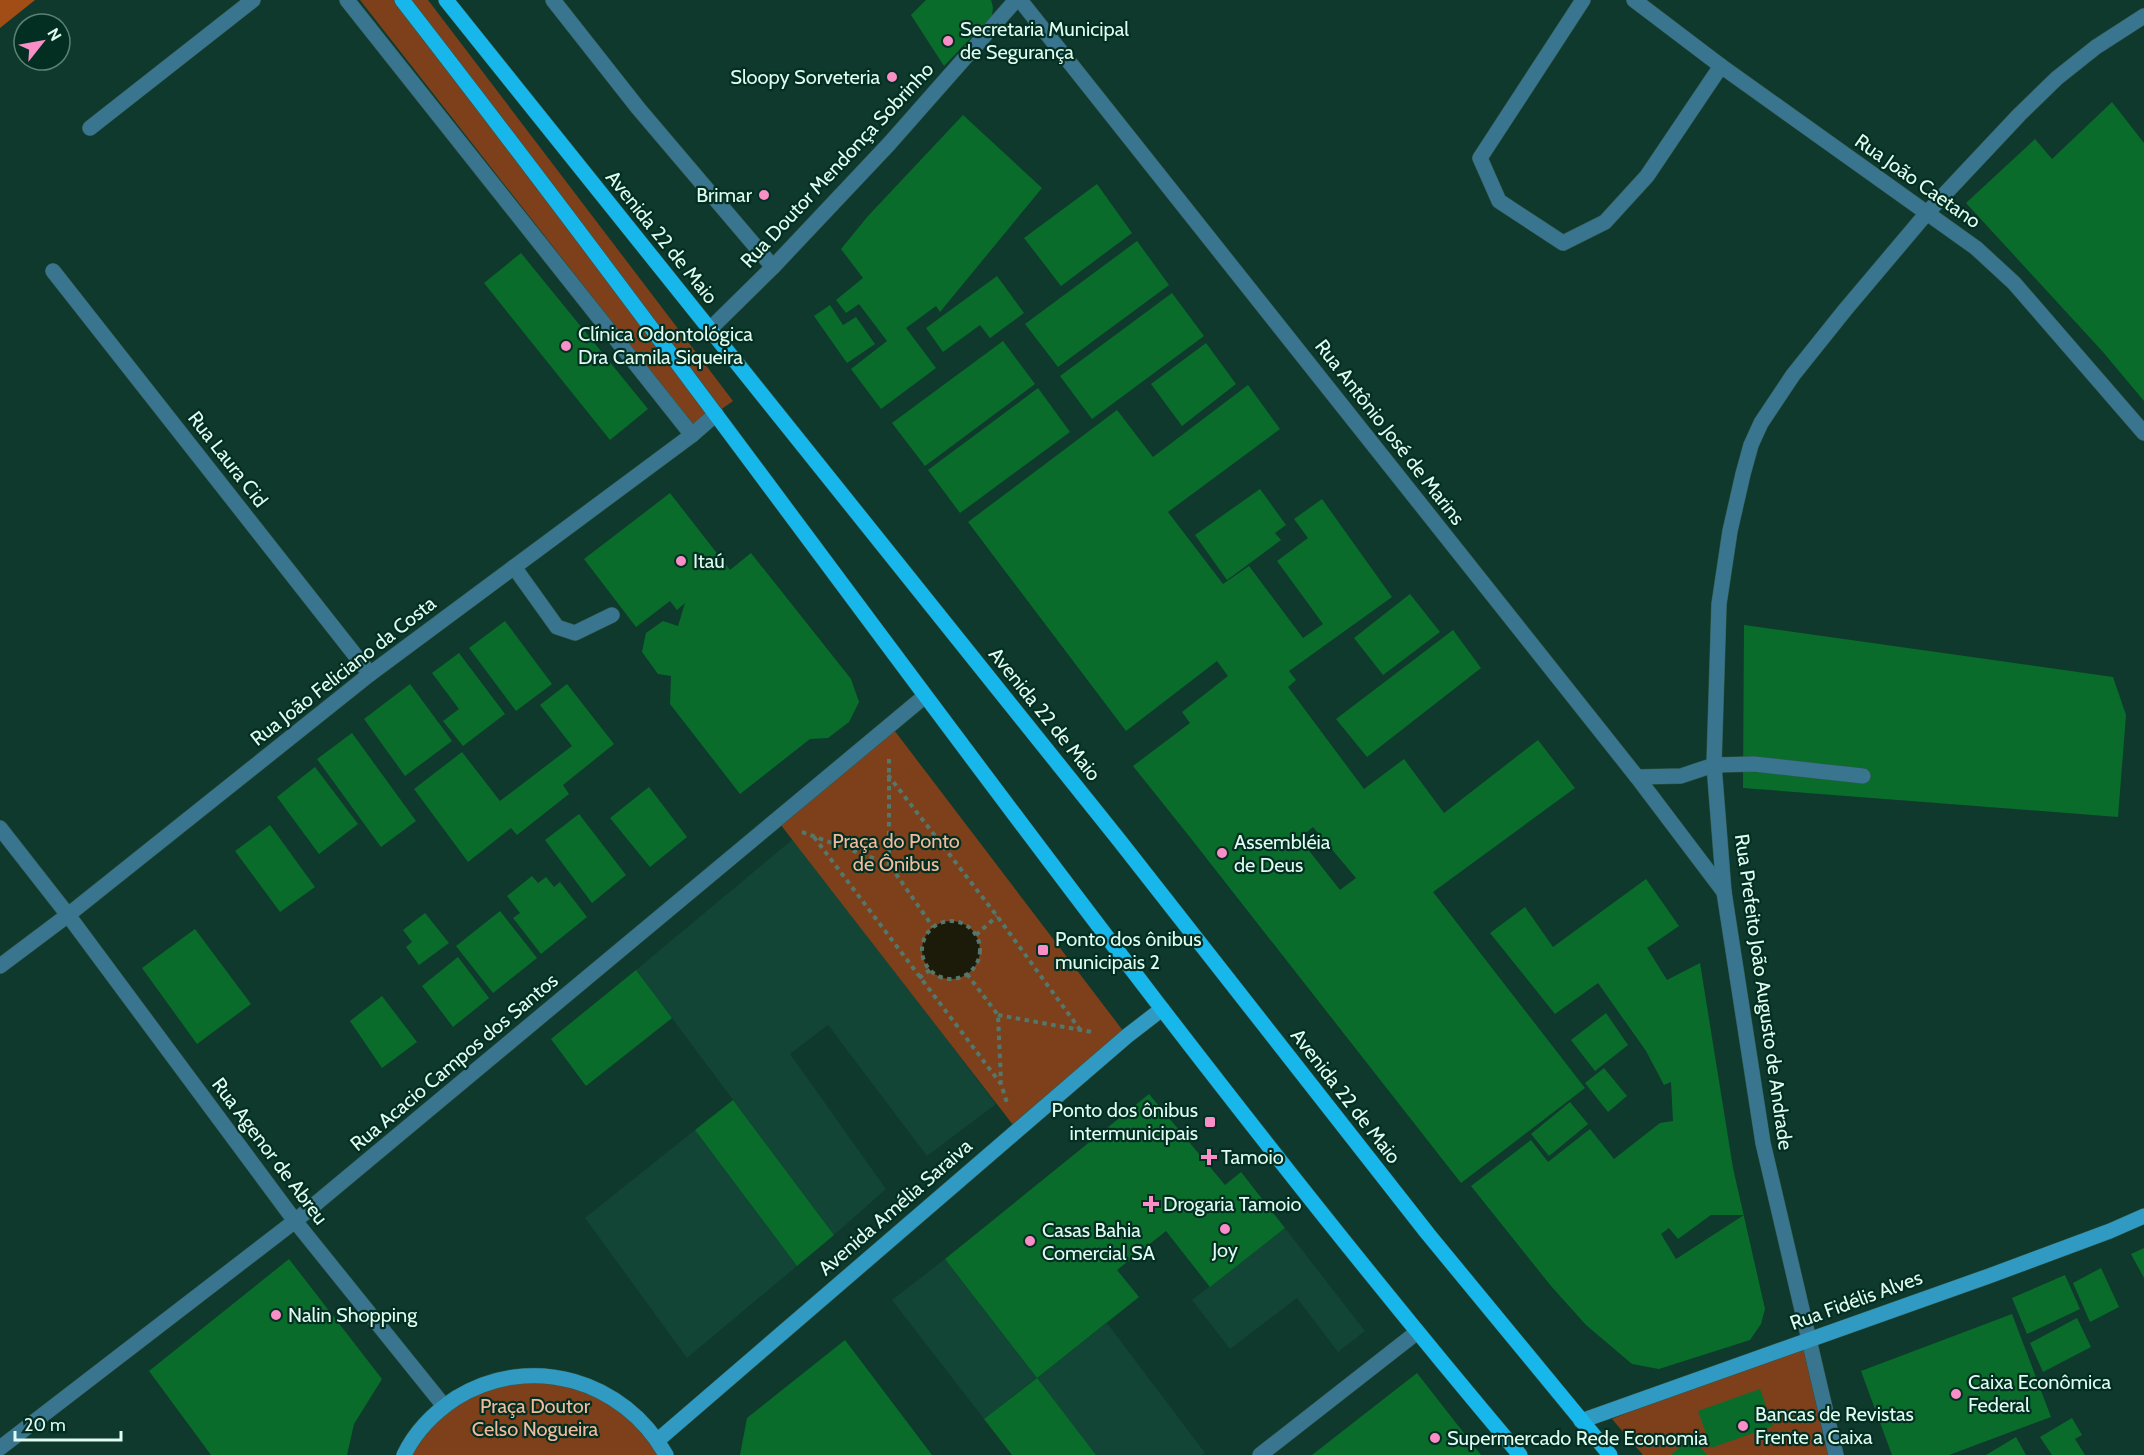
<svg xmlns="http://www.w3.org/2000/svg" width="2144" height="1455" font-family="Cabin,sans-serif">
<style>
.built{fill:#124535}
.green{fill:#7e401b}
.forest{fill:#a34d16}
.water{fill:#1c1b09}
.building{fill:#096c2b;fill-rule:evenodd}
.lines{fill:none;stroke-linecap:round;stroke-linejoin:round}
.lane-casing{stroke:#30584b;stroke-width:16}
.street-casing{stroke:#30584b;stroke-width:16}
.secondary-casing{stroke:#30584b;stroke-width:16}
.primary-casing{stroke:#30584b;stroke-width:16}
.path{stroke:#53786b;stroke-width:4;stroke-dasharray:4.5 4.5;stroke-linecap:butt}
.lane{stroke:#39758e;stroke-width:15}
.street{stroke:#39758e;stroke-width:15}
.secondary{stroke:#309ac2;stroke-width:15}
.primary{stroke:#18b7eb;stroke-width:15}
.poi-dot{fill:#fa8fc7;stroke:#032f22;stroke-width:2}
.labels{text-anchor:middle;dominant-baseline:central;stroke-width:4.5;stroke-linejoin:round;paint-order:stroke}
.poi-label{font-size:20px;fill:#e0fbf0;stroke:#032f22;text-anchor:start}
.street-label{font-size:20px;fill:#e0fbf0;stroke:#032f22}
.park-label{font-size:20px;fill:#f3ba9d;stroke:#032f22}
</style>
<rect width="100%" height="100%" fill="#0f392c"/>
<!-- built -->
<g class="built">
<path d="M793,839l203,265 -69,52 -99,-131 -38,29 96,135 -52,46 -198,-265z"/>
<path d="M695,1130l102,136 -110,92 -102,-140z"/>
<path d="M1285,1228l80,103 -27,21 -41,-54 -67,51 -38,-49z"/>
<path d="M945,1259l92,119 70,-55 98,130 -3,2h-106l-60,-77 -52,41 -92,-119z"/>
</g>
<!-- green -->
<g class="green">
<path d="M360,0h68l305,401 -38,27z"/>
<path d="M891,726l236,310 -110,94 -240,-310z"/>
<path d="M1802,1343l26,112h-185l-31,-36z"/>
<path d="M544,1380c12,3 25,4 36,8 37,14 59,36 81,67h-252l36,-43 43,-25z"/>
</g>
<!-- forest -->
<path class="forest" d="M0,0h35l-35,28z"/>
<!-- water -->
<circle class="water" cx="951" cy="950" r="29"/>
<!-- building -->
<g class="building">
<path d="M926,0h65l2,7 -1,9 -48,50 -33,-51z"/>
<path d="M2112,102l32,41v258l-41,-49 -137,-149 69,-64 17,20z"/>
<path d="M963,115l79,73 -102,124 -4,-6 -30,22 30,40 -55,41 -30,-40 36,-28 -28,-37 -13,9 -10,-13 27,-22 -22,-29 27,-33z"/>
<path d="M1097,184l35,49 -71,53 -37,-48z"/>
<path d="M1137,241l32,44 -111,82 -33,-43z"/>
<path d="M521,253l127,156 -38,31 -126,-157z"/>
<path d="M997,276l27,37 -34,25 -10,-13 -37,27 -17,-24z"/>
<path d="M1172,293l32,43 -112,83 -32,-43z"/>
<path d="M830,305l13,20 13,-8 19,27 -28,19 -33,-47z"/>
<path d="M1003,341l32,43 -110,82 -33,-43z"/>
<path d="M1206,343l30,41 -54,42 -31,-42z"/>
<path d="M1248,385l32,44 -112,83 55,72 26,-18 54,72 20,-14 -46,-63 31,-23 -14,-19 28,-20 70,98 -103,74 7,9 -8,7 76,102 40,-30 40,54 94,-73 37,48 -142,104 152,196 -124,95 -272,-347 -56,-70 57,-43 -8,-11 46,-36 -11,-15 -91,70 -158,-209 149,-112 36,47zM1313,827l43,51 -16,12 -41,-52z"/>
<path d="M1038,388l32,44 -110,81 -32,-43z"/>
<path d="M1260,489l26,36 -11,8 6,7 -54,40 -32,-45z"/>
<path d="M670,493l60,77 21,-17 100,126 8,23 -10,20 -21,16 -18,1 -70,55 -70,-90 1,-28 -13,-2 -16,-22 4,-19 17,-12 15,5 7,-23 -8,7 -7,-9 -34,26 -52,-68z"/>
<path d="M1410,594l30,38 -57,43 -29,-37z"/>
<path d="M505,621l47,63 -36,27 -47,-63z"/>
<path d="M1744,625l369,52 13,38 -8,102 -375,-29z"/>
<path d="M1453,630l28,38 -114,89 -31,-38z"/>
<path d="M459,653l46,61 -42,32 -20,-25 16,-12 -27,-36z"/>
<path d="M410,684l42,57 -47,35 -41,-57z"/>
<path d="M567,684l47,60 -51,41 6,9 -52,41 -6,-7 -43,34 -54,-73 48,-37 38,49 72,-55 -32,-41z"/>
<path d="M352,733l64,88 -35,26 -64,-88z"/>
<path d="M315,767l43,57 -39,30 -42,-57z"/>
<path d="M649,787l38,50 -37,30 -40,-49z"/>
<path d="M579,814l47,61 -34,28 -47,-63z"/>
<path d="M270,825l45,62 -35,25 -45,-61z"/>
<path d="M532,876l6,7 8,-6 8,10 6,-5 27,35 -46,37 -28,-36 7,-5 -13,-17z"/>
<path d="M1646,879l33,47 -32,22 20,32 33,-17 33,205 32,141 -4,15 -11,16 -91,29 -27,-5 -46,-39 -35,-39 -80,-100 60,-46 17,22 42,-33 24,30 46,-36 13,-2 -2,-39 -7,3 -18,-34 -48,-68 -43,31 -65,-81 35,-26 28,40zM1711,1215h33l-68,44 -15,-25 8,-6 9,11z"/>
<path d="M500,911l37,47 -44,35 -37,-47z"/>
<path d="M425,913l24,30 -30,22 -13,-18 6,-5 -9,-12z"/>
<path d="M195,929l56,75 -54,40 -55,-76z"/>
<path d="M458,957l31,41 -36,29 -31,-41z"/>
<path d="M636,970l36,48 -86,68 -35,-47z"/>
<path d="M382,996l35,46 -35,26 -32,-47z"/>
<path d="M1606,1013l22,32 -33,26 -24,-31z"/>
<path d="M1604,1068l23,28 -19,16 -23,-29z"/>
<path d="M1149,1094l76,91 16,-13 44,56 -75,59 -44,-56 -49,39 22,27 -102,81 -92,-119z"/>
<path d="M733,1100l101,135 -37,31 -102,-136z"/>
<path d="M1570,1102l18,22 -39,32 -18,-22z"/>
<path d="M2144,1248v30l-13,-24z"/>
<path d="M289,1259l93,120 -28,45 -7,31h-136l-62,-84z"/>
<path d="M2101,1268l18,39 -29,15 -17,-39z"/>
<path d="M2065,1275l15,34 -53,25 -15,-36z"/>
<path d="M2012,1314l39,103 -102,38h-57l-31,-84z"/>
<path d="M2077,1318l14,29 -48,25 -13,-29z"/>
<path d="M845,1340l87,115h-192l7,-37z"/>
<path d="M1417,1373l64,82h-169z"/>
<path d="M1037,1378l59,77h-84l-28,-36z"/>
<path d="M1760,1389l13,37 -62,22 -13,-37z"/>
<path d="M2072,1418l10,17 -7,4 10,16h-33l-12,-18z"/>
<path d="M1692,1437l15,18h-36z"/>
<path d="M2016,1437l10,18h-40z"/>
</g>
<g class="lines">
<!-- lane casing -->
<g class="lane-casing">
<g id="lane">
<path d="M1583,0l-103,158 19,43 64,42 42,-21 42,-46 74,-110"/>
<path d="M90,128l163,-128"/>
<path d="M514,567l43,60 18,6 37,-18"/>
<path d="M1714,765l40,-1 109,12"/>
</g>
</g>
<!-- street casing -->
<g class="street-casing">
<g id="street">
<path d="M347,0l345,435"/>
<path d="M553,0l85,108 135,159"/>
<path d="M1020,0l617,777 87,115"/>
<path d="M1634,0l87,66 255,182 38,35 130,150"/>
<path d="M53,271l317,403"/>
<path d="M710,329l63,-62 116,-123 127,-144"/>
<path d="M1637,777l44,-1 33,-11"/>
<path d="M0,828l68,87 227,306 149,185"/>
<path d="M0,966l68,-51 302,-241 322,-239 24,-21"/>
<path d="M0,1448l295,-227 630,-525"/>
<path d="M1260,1455l156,-122"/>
<path d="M1836,1455l-73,-312 -39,-251 -10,-127 5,-161 11,-73 13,-57 8,-29 10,-22 32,-48 52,-65 81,-96 93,-99 38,-37 39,-31 48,-31"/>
</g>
</g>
<!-- secondary casing -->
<g class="secondary-casing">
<g id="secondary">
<path d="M1581,1421l408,-145 121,-45 34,-15"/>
<path d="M658,1440l469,-404 35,-27"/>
<path d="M404,1455c11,-23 31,-43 52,-57 75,-46 168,-18 210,57"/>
</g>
</g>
<!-- primary casing -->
<g class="primary-casing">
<g id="primary">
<path d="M402,0c375,483 723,988 1118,1455"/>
<path d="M446,0l673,840 309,394 182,221"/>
</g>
</g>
<!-- path -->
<g class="path">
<path d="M889,759v105l44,63"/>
<path d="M888,775l109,141 84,115"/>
<path d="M802,832l87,32"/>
<path d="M814,837l187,247 7,22"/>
<circle cx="951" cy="950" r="29"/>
<path d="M976,935l21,-19"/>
<path d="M967,974l31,41 3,67"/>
<path d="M919,978l11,-8"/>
<path d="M998,1015l94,17"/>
</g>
<!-- lane -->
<use href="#lane" class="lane"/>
<!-- street -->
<use href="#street" class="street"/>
<!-- secondary -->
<use href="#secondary" class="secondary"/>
<!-- primary -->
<use href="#primary" class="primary"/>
</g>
<!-- markers -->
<g class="poi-dot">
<circle cx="948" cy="41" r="6"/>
<circle cx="892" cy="77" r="6"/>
<circle cx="764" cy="195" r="6"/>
<circle cx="566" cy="346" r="6"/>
<circle cx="681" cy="561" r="6"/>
<circle cx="1222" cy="853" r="6"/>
<rect x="1037" y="944" width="12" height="12" rx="3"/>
<rect x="1204" y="1116" width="12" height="12" rx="3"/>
<path d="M1206 1148h6v6h6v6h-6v6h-6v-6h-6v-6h6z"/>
<path d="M1148 1195h6v6h6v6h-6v6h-6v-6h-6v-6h6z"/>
<circle cx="1225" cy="1229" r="6"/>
<circle cx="1030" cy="1241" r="6"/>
<circle cx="276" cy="1315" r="6"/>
<circle cx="1956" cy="1394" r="6"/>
<circle cx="1743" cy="1426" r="6"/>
<circle cx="1435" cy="1438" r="6"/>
</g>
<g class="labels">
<!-- poi labels -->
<g class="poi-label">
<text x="960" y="29">Secretaria Municipal<tspan x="960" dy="23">de Segurança</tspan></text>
<text x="880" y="77" text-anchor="end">Sloopy Sorveteria</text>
<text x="752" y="195" text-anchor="end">Brimar</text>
<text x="578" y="334">Clínica Odontológica<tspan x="578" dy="23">Dra Camila Siqueira</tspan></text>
<text x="693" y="561">Itaú</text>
<text x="1234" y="842">Assembléia<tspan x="1234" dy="23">de Deus</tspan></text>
<text x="1055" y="939">Ponto dos ônibus<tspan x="1055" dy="23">municipais 2</tspan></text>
<text x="1198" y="1110" text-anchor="end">Ponto dos ônibus<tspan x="1198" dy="23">intermunicipais</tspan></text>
<text x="1221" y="1157">Tamoio</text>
<text x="1163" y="1204">Drogaria Tamoio</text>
<text x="1042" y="1230">Casas Bahia<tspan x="1042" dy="23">Comercial SA</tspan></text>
<text x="1225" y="1250" text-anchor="middle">Joy</text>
<text x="288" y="1315">Nalin Shopping</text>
<text x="1968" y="1382">Caixa Econômica<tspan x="1968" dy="23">Federal</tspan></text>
<text x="1755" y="1414">Bancas de Revistas<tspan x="1755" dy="23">Frente a Caixa</tspan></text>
<text x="1447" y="1438">Supermercado Rede Economia</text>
</g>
<!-- street labels -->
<g class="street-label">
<text transform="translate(837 165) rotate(-47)">Rua Doutor Mendonça Sobrinho</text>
<text transform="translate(1918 181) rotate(35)">Rua João Caetano</text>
<text transform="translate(662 237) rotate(51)">Avenida 22 de Maio</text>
<text transform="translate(1390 432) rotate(52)">Rua Antônio José de Marins</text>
<text transform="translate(228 459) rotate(52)">Rua Laura Cid</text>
<text transform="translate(343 671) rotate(-38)">Rua João Feliciano da Costa</text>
<text transform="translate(1045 714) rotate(51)">Avenida 22 de Maio</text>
<text transform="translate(1764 992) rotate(82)">Rua Prefeito João Augusto de Andrade</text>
<text transform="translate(454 1062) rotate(-40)">Rua Acacio Campos dos Santos</text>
<text transform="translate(1346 1096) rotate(52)">Avenida 22 de Maio</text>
<text transform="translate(270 1151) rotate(53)">Rua Agenor de Abreu</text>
<text transform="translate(895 1207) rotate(-41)">Avenida Amélia Saraiva</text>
<text transform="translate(1856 1300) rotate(-20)">Rua Fidélis Alves</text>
</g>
<!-- park labels -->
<g class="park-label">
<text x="896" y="841">Praça do Ponto<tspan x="896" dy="23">de Ônibus</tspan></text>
<text x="535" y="1406">Praça Doutor<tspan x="535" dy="23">Celso Nogueira</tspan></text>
</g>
</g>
<!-- north arrow -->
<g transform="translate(42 42) rotate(59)"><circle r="28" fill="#032f22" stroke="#5b8174" stroke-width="1.5"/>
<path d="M0-4.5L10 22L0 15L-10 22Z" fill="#fa8fc7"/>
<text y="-9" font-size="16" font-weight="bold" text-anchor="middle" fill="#e0fbf0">N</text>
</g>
<!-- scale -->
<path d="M15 1431v9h106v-9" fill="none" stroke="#e0fbf0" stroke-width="3"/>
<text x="24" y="1431" font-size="18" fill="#e0fbf0" stroke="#032f22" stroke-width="4.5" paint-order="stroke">20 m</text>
</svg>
